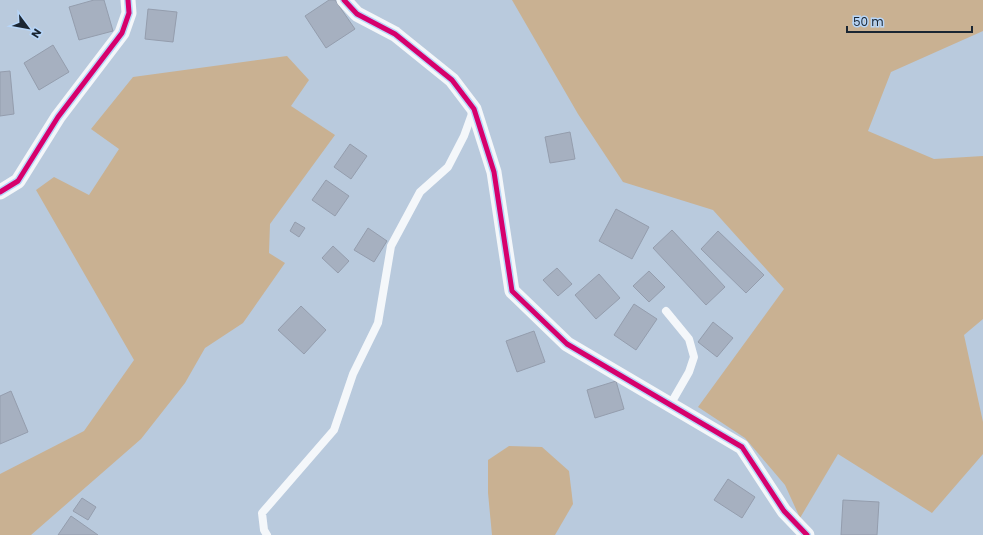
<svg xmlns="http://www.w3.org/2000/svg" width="983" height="535" font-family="Poppins,sans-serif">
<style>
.green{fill:#c9b192}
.building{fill:#a6b0c0;stroke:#949dad}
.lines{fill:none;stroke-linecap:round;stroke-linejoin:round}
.lane{stroke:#f4f7fa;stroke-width:8}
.street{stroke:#f4f7fa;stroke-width:15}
.cycleway-casing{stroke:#b7d6f9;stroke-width:8}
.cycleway{stroke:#d6006c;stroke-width:5}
</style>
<rect width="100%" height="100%" fill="#b9cadd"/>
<!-- green -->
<g class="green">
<path d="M512,0h471v31l-92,41 -23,59 66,28 49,-3v163l-19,16 19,87v32l-51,59 -94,-59 -38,64 -15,-33 -40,-47 -47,-31 86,-118 -71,-79 -90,-28 -45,-68z"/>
<path d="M287,56l22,24 -18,26 44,29 -65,89 -1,29 16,10 -42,60 -38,25 -20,35 -44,56 -110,96h-31v-61l84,-43 50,-71 -98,-170 18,-13 35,18 30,-46 -28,-20 42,-52z"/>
<path d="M509,446l33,1 27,24 4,33 -18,31h-63l-4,-42v-33z"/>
</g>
<!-- building -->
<g class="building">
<path d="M94,0h10l9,31 -34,9 -10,-33z"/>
<path d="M329,0h6l20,29 -29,19 -21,-32z"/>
<path d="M148,9l29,3 -4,30 -28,-3z"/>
<path d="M53,45l16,27 -30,18 -15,-27z"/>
<path d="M10,71l4,43 -14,2v-44z"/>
<path d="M570,132l5,27 -25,4 -5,-26z"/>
<path d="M350,144l17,12 -16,23 -17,-12z"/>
<path d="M326,180l23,16 -14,20 -23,-16z"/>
<path d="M616,209l33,18 -17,32 -33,-18z"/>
<path d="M295,222l10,6 -6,9 -9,-6z"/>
<path d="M368,228l19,13 -13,21 -20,-12z"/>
<path d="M672,230l53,57 -19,18 -53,-57z"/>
<path d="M718,231l46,44 -18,18 -45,-44z"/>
<path d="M333,246l16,15 -11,12 -16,-15z"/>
<path d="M557,268l15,16 -14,12 -15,-16z"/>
<path d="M649,271l16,16 -16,15 -16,-16z"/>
<path d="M599,274l21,24 -24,21 -21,-24z"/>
<path d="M634,304l23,15 -21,31 -22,-15z"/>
<path d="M301,306l25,24 -22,24 -26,-24z"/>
<path d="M713,322l20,16 -16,19 -19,-15z"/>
<path d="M534,331l11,31 -28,10 -11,-31z"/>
<path d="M616,381l8,28 -29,9 -8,-28z"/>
<path d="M11,391l17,41 -28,12v-48z"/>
<path d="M728,479l27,18 -13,21 -28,-18z"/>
<path d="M82,498l14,9 -8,13 -15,-9z"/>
<path d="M843,500l36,2 -2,33h-36z"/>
<path d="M71,516l27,19h-40z"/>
</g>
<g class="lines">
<!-- lane -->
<g class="lane">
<path d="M666,311l23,28 5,18 -5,15 -19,33"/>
<path d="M267,535l-3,-5 -2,-17 72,-83 19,-56 25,-51 13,-77 29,-54 28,-25 16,-31 9,-25"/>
</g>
<!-- street -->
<g class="street">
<path d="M344,0l13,14 38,20 57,46 22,29 20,63 18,119 55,53 175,103 42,64 23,24"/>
<path d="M0,192l18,-11 40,-64 64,-84 7,-20 -1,-13"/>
</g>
<!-- cycleway casing -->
<g class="cycleway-casing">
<g id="cycleway">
<path d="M344,0l13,14 38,20 57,46 22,29 20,63 18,119 55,53 175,103 42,64 23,24"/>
<path d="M0,192l18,-11 40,-64 64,-84 7,-20 -1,-13"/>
</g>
</g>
<!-- cycleway -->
<use href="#cycleway" class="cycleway"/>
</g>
<!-- north arrow -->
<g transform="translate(28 28) rotate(122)" stroke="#b7d6f9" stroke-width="3" paint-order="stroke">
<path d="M0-3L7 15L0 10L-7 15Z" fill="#1a2633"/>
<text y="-6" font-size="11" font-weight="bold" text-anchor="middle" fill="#1a2633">N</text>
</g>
<!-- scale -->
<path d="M847 26v6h125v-6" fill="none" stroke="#1a2633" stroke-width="2"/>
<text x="853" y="26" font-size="12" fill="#1a2633" stroke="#b7d6f9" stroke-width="3" paint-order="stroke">50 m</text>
</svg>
